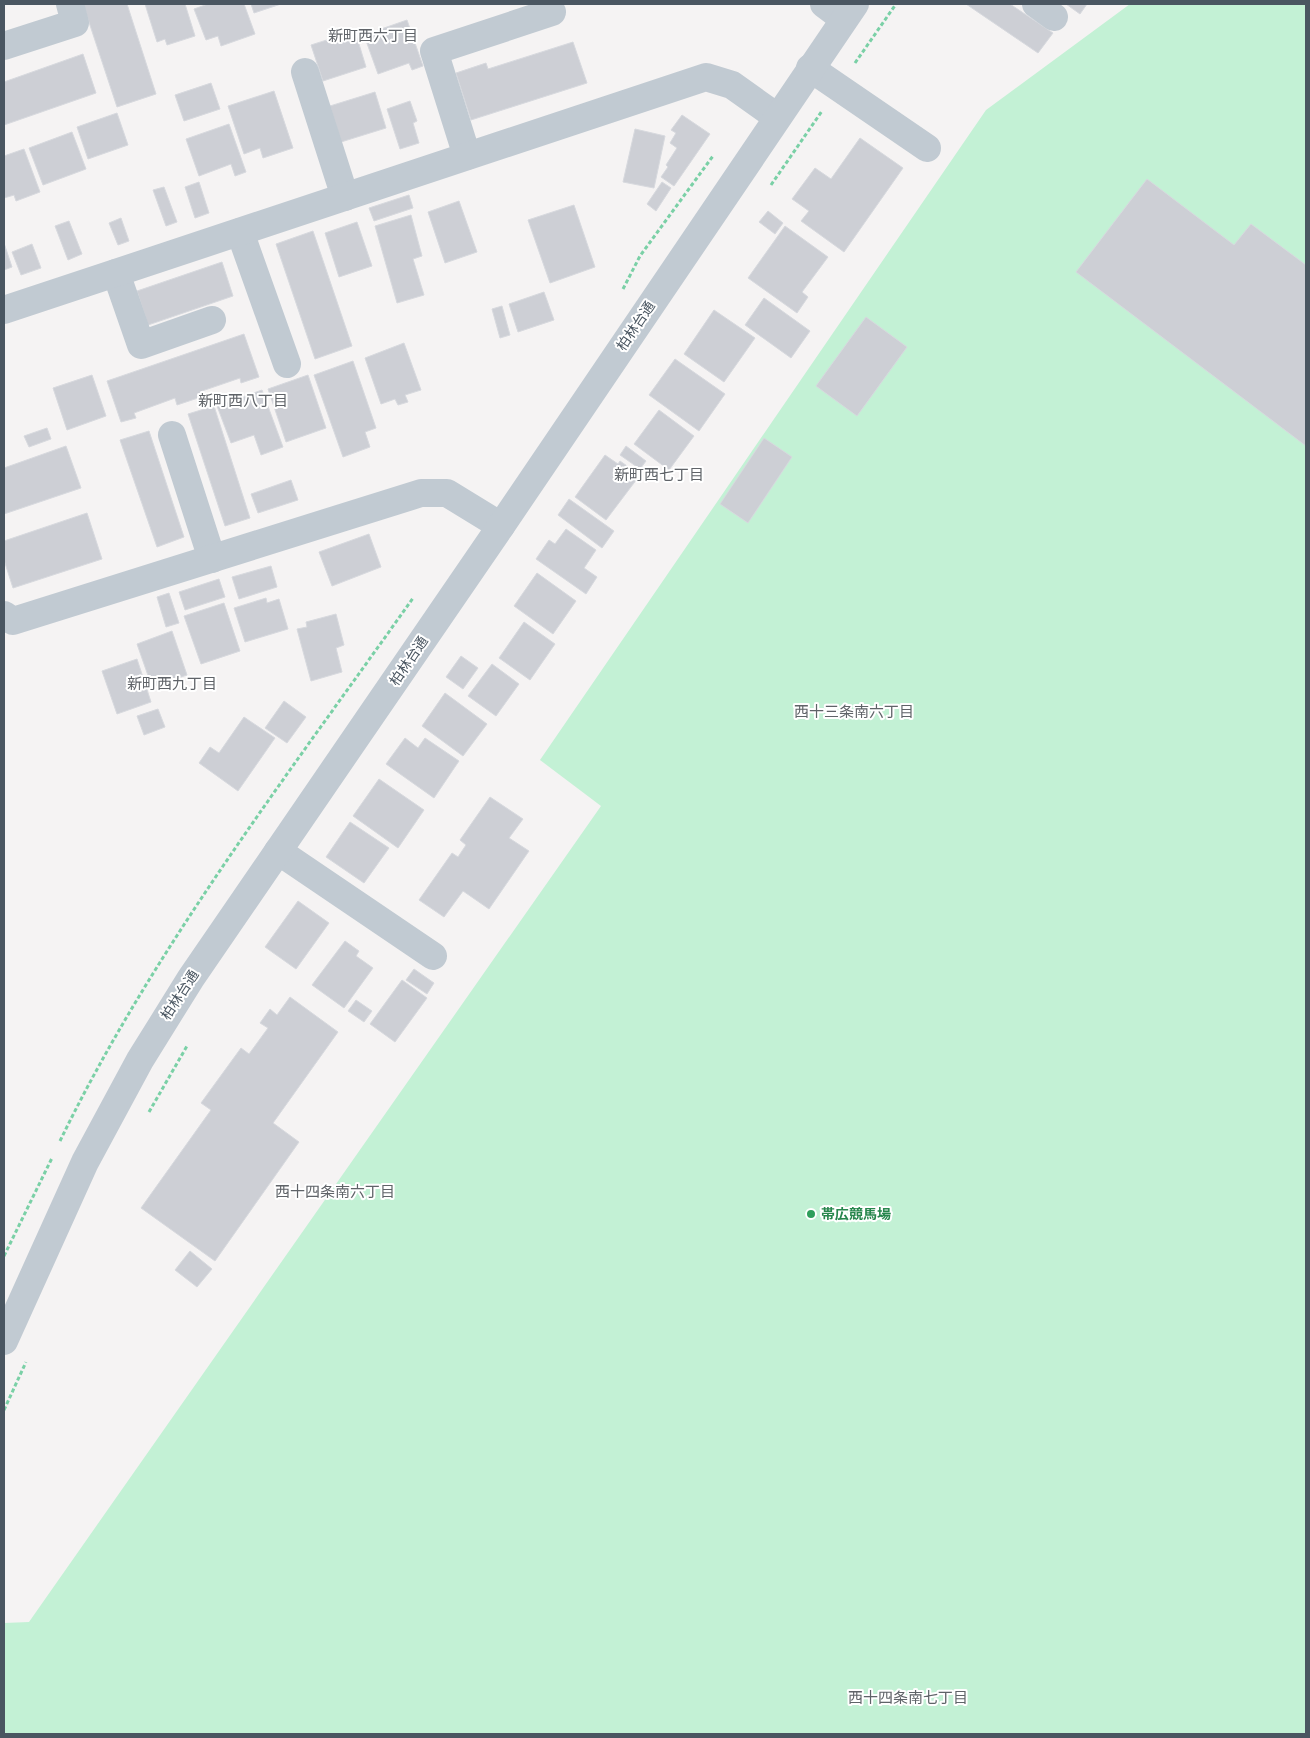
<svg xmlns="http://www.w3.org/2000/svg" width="1310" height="1738" font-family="'Nunito Sans','Noto Sans JP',sans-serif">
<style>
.green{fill:#c3f1d5}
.building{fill:#cdcfd5;stroke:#d7d9de}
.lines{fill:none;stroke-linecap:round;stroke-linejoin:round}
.path{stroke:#7ad0a6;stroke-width:3;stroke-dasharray:4 2.5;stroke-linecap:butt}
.minor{stroke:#c1cad2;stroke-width:28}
.leisure-dot{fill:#2e9e5b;stroke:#fff;stroke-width:2}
.labels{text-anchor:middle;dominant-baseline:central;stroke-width:4;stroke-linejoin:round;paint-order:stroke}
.street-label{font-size:14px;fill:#4a5661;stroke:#fff}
.leisure-label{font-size:14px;font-weight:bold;fill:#27864d;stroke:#fff;text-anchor:start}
.neighbourhood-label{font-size:15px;fill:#5f6368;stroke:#fff}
</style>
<rect width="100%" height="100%" fill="#f5f3f3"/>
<!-- green -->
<path class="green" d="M1130,4h176v1730h-1302v-111l25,-1 572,-816 -61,-46 446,-650z"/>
<!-- building -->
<g class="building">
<path d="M83,4h44l29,90 -39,13z"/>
<path d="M145,4h40l10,32 -28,9 -2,-6 -8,3z"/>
<path d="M208,4h36l11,30 -34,12 -3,-10 -12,4 -12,-31z"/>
<path d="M251,4h30l-27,9z"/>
<path d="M966,4h44l43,29 -15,20z"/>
<path d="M1066,4h21l-7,10z"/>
<path d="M407,20l16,46 -11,4 -3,-7 -31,11 -14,-39z"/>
<path d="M355,31l11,36 -43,14 -12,-36z"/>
<path d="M573,42l14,41 -116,37 -15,-47 30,-10 2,6z"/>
<path d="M83,54l13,39 -92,32v-43z"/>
<path d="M211,83l9,26 -36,12 -9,-26z"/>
<path d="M274,91l19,57 -30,10 -3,-10 -16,6 -16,-48z"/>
<path d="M375,92l11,36 -45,14 -11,-36z"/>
<path d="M410,101l7,20 -4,2 6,20 -19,6 -13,-40z"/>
<path d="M117,113l11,32 -40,14 -11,-32z"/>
<path d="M682,115l28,19 -36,52 -13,-9 7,-10 -2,-2 11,-17 -7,-5 6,-10 -5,-3z"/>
<path d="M229,124l17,48 -11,4 -4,-12 -32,12 -13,-37z"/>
<path d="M635,129l30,7 -11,52 -31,-6z"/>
<path d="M72,132l14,37 -43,16 -14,-37z"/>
<path d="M860,138l43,30 -59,84 -43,-31 8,-10 -17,-12 23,-31 16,11z"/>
<path d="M24,149l16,43 -24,9 -2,-6 -10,3v-42z"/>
<path d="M1147,179l87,66 17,-21 55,41v181l-230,-174z"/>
<path d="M199,182l10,31 -14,5 -10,-31z"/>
<path d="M662,182l9,6 -15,23 -9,-7z"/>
<path d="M164,187l13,35 -11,4 -13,-36z"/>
<path d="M409,195l4,13 -39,13 -5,-13z"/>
<path d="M459,201l18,51 -32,11 -17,-51z"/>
<path d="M574,205l21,62 -45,16 -22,-63z"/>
<path d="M768,211l15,12 -8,11 -16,-12z"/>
<path d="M411,215l11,41 -9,3 11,36 -27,8 -22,-77z"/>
<path d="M121,218l8,23 -11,4 -9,-22z"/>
<path d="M69,221l13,33 -14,6 -13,-34z"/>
<path d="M357,222l15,44 -33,11 -14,-44z"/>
<path d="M785,226l43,31 -26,35 6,5 -11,16 -49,-35z"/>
<path d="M313,231l39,115 -37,13 -39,-115z"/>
<path d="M4,243l8,24 -8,3z"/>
<path d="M32,244l9,24 -20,7 -9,-23z"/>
<path d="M222,262l11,34 -85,29 -11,-34z"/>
<path d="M544,292l10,28 -36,12 -9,-28z"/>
<path d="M764,298l46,33 -19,27 -46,-33z"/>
<path d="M502,306l8,29 -10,3 -8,-29z"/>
<path d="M714,310l41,28 -31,44 -40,-28z"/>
<path d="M866,317l41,30 -50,69 -41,-30z"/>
<path d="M244,334l15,43 -18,6 -1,-5 -38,13 2,5 -27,9 -2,-7 -41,15 2,5 -15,4 -14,-41z"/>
<path d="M404,343l17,47 -16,5 3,7 -10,3 -3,-6 -14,5 -16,-46z"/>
<path d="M675,359l50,35 -26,37 -50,-36z"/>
<path d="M353,361l23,67 -11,4 5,15 -27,10 -29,-82z"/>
<path d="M92,375l14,41 -39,14 -14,-42z"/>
<path d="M308,375l18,53 -40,14 -18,-53z"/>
<path d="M262,390l21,57 -22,8 -7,-20 -23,8 -14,-37z"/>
<path d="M214,406l36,112 -25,8 -37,-112z"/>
<path d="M659,410l35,26 -25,34 -35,-26z"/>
<path d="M47,428l4,11 -22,8 -5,-11z"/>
<path d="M149,431l35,106 -27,10 -37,-107z"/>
<path d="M764,438l28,19 -44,66 -28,-19z"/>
<path d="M66,446l15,42 -77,26v-46z"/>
<path d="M626,446l20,15 -6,8 -20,-14z"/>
<path d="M605,455l13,9 2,-3 20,14 -34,45 -31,-23z"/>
<path d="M291,480l7,20 -40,13 -7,-19z"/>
<path d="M569,499l45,32 -12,17 -44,-33z"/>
<path d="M87,513l15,46 -89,29 -9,-28v-19z"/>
<path d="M566,529l30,21 -12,18 13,9 -11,17 -50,-35 13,-19 6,4z"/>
<path d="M369,534l12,33 -49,19 -13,-34z"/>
<path d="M271,566l6,21 -38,12 -7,-22z"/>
<path d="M537,573l39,28 -23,33 -39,-28z"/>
<path d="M219,579l6,18 -40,13 -6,-18z"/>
<path d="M169,593l10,30 -13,4 -9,-30z"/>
<path d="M266,598l1,5 12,-4 9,30 -43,13 -11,-34z"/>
<path d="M224,603l16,48 -39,13 -17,-48z"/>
<path d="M336,614l8,31 -8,3 6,24 -31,9 -14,-52 10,-2 -1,-5z"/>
<path d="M524,622l31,22 -25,36 -31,-22z"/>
<path d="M172,631l15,44 -35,12 -15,-43z"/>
<path d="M461,656l17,12 -15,21 -17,-12z"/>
<path d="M137,659l14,43 -34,12 -15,-43z"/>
<path d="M492,664l27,20 -23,32 -28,-20z"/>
<path d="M445,693l42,31 -24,32 -41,-30z"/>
<path d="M284,701l22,16 -19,26 -22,-15z"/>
<path d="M158,709l7,18 -21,8 -7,-19z"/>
<path d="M244,717l31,21 -37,53 -39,-28 11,-16 9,6z"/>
<path d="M405,738l13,10 7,-10 34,23 -25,37 -48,-34z"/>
<path d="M379,779l45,31 -26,38 -45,-32z"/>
<path d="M490,797l33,22 -14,19 20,13 -40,58 -26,-18 -19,26 -25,-17 33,-47 6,4 8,-12 -6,-5z"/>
<path d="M350,822l39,26 -25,35 -38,-26z"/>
<path d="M298,901l31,22 -33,46 -31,-22z"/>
<path d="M345,941l14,10 -3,5 17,12 -29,40 -32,-23z"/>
<path d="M414,969l20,14 -7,11 -21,-14z"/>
<path d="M402,980l25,18 -32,44 -25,-18z"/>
<path d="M290,997l48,35 -65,91 26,19 -84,119 -74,-53 70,-98 -10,-7 40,-55 8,6 19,-26 -8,-5 10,-14 7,6z"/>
<path d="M356,1000l16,11 -8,11 -16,-11z"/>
<path d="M190,1251l22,18 -15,18 -22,-17z"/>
</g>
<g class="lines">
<!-- path -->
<g class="path">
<path d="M855,63l41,-59"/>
<path d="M771,185l51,-74"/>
<path d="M623,289l17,-33 73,-100"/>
<path d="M149,1112l38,-66"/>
<path d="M60,1141c93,-192 230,-369 353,-543"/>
<path d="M4,1256l48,-98"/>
<path d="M4,1410l22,-48"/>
</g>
<!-- minor -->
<g class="minor">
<path d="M824,4l20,15"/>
<path d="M1036,4l18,13"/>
<path d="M4,46l71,-23 -5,-19"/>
<path d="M810,68l117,80"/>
<path d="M305,72l40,125"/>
<path d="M467,156l-33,-105 118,-39"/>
<path d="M240,232l47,132"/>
<path d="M116,273l25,72 71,-25"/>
<path d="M4,310l702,-233 26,8 45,32"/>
<path d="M172,435l40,124"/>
<path d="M4,615l9,6 408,-128h26l54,33"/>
<path d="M278,851l155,105"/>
<path d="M4,1341l81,-179 55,-102 51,-82 310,-452 354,-522"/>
</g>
</g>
<!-- markers -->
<circle class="leisure-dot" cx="811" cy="1214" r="5"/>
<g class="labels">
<!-- street labels -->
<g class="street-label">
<text transform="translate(636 326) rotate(-56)">柏林台通</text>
<text transform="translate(409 661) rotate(-56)">柏林台通</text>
<text transform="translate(180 995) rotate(-57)">柏林台通</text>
</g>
<!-- leisure labels -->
<g class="leisure-label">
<text x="821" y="1214">帯広競馬場</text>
</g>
<!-- neighbourhood labels -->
<g class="neighbourhood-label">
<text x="373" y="36">新町西六丁目</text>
<text x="243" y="401">新町西八丁目</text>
<text x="659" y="475">新町西七丁目</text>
<text x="172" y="684">新町西九丁目</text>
<text x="854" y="712">西十三条南六丁目</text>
<text x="335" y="1192">西十四条南六丁目</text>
<text x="908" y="1698">西十四条南七丁目</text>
</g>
</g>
<!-- border -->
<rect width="1310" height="1738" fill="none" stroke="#4a5661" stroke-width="10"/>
</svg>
